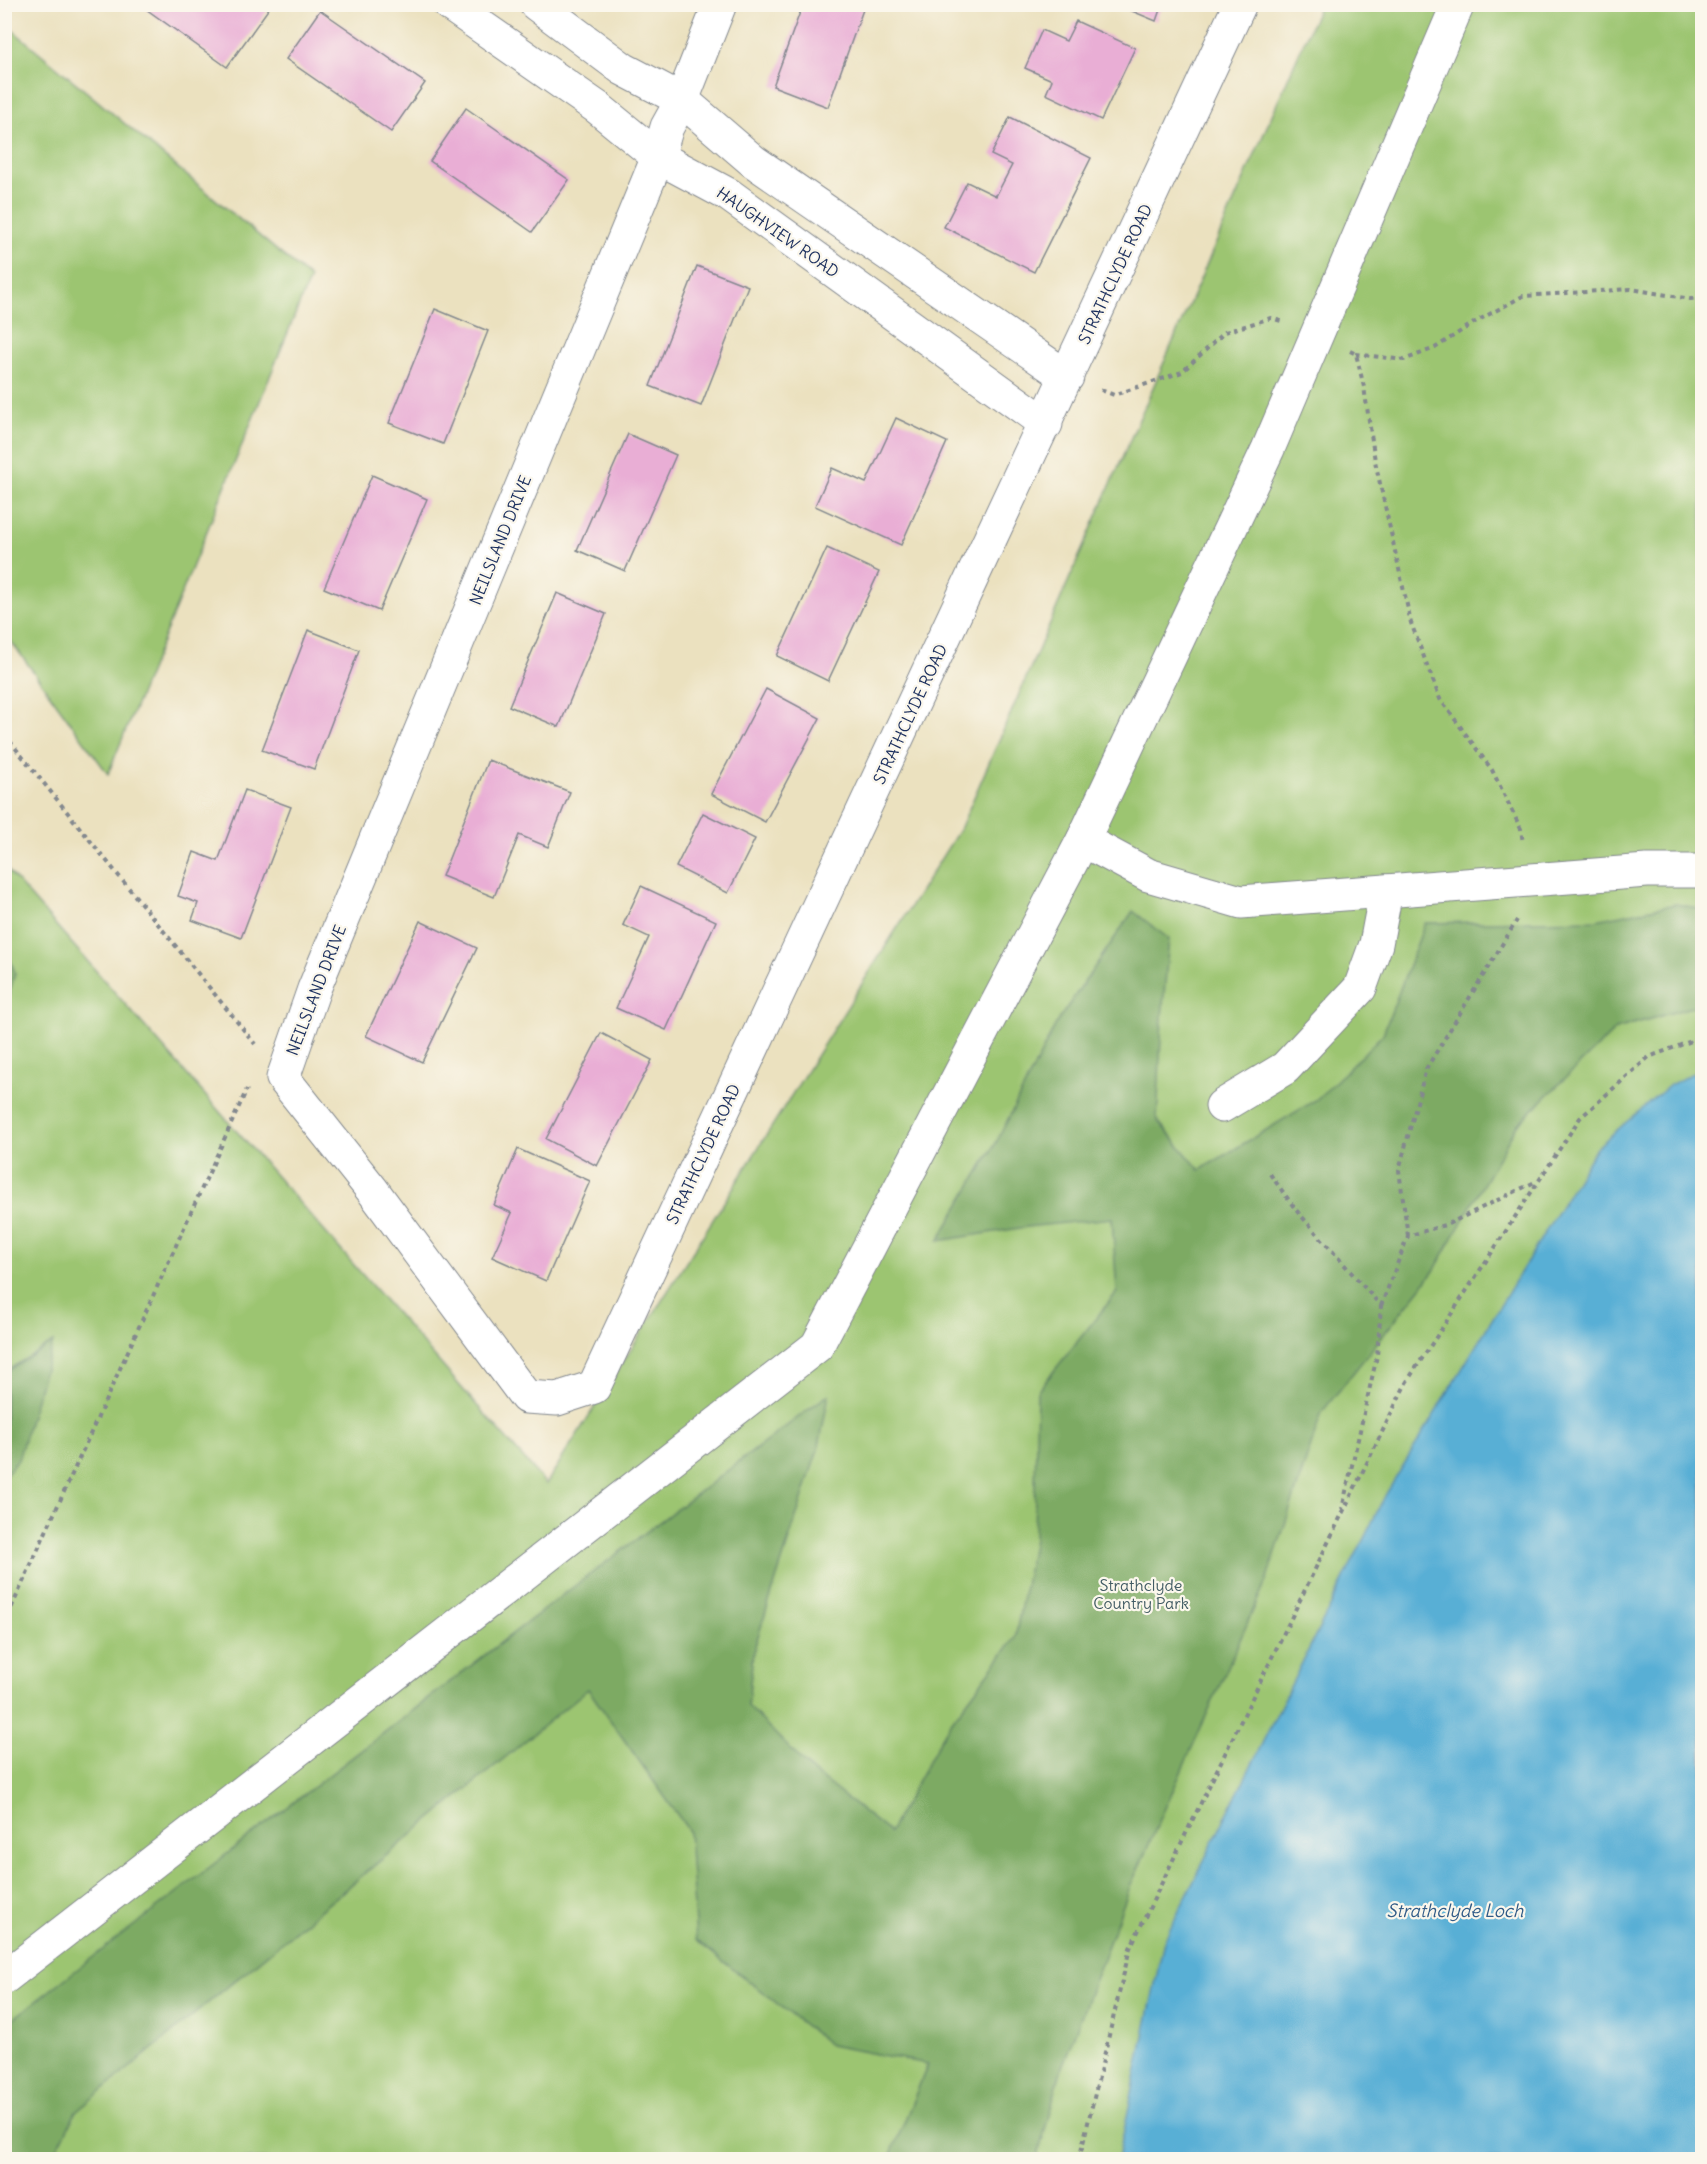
<svg xmlns="http://www.w3.org/2000/svg" width="1707" height="2164" font-family="Delius,sans-serif">
<style>
.green{fill:#9cc571;stroke:#5c7a68;stroke-width:1.5}
.forest{fill:#7daa63;stroke:#4c6c60;stroke-width:1.5}
.water{fill:#59afd5;stroke:#3a6f9a;stroke-width:1.5}
.building{fill:#e9aed5}
.lines{fill:none;stroke-linecap:round;stroke-linejoin:round}
.minor-casing{stroke:#83888e;stroke-width:35}
.path{stroke:#83888e;stroke-width:4;stroke-dasharray:4.5 4.5;stroke-linecap:butt}
.minor{stroke:#fff;stroke-width:33}
.labels{text-anchor:middle;dominant-baseline:central;stroke-width:4.5;stroke-linejoin:round;paint-order:stroke}
.street-label{font-size:16px;fill:#1b2f5e;stroke:#fbf7ec}
.park-label{font-size:16px;fill:#425c64;stroke:#fbf7ec}
.water-label{font-size:18px;font-style:italic;fill:#315c88;stroke:#fbf7ec}
</style>
<rect width="100%" height="100%" fill="#fbf7ec"/>
<filter id="ink" filterUnits="userSpaceOnUse"><feTurbulence type="fractalNoise" baseFrequency=".0167" numOctaves="2"/><feDisplacementMap in="SourceGraphic" scale="12" xChannelSelector="R" yChannelSelector="G"/><feConvolveMatrix kernelMatrix="1 2 1 2 8 2 1 2 1" color-interpolation-filters="sRGB"/></filter>
<filter id="wash" filterUnits="userSpaceOnUse"><feTurbulence type="fractalNoise" baseFrequency=".008" numOctaves="4" result="noise"/><feDisplacementMap in="SourceGraphic" scale="24" xChannelSelector="R" yChannelSelector="G"/><feGaussianBlur stdDeviation="1.35" result="paint"/><feColorMatrix in="noise" values="0 0 0 0 0 0 0 0 0 0 0 0 0 0 0 0 0 1.4 0 .05"/><feComposite in="paint" operator="in"/></filter>
<g filter="url(#wash)">
<rect width="100%" height="100%" fill="#ebe1bf"/>
<!-- green -->
<g class="green">
<path d="M1320,5h382v2154h-1697l-1,-1293 542,618 415,-657z"/>
<path d="M4,23l306,255 -202,496 -103,-141z"/>
</g>
<!-- forest -->
<g class="forest">
<path d="M1676,904l26,5v95l-86,25 -99,96 -83,146 -112,141 -55,167 -137,308 -68,180 -25,92h-148l39,-95 -98,-19 -134,-105 -7,-109 -101,-142 -512,423 -24,47h-47v-134l559,-431 265,-200 -10,52 -66,206 -5,54 64,65 77,61 60,-107 66,-87 19,-99 3,-147 80,-100 -5,-74 -86,9 -88,14 58,-98 61,-121 76,-111 36,28 -7,78 -5,103 43,50 119,-72 64,-64 42,-111 171,-3z"/>
<path d="M5,944l10,29 -10,35z"/>
<path d="M53,1342l-35,118 -13,15v-103z"/>
</g>
<!-- water -->
<path class="water" d="M1702,1068v1091h-584l46,-218 222,-447 210,-346 74,-63z"/>
<g id="blocks">
<!-- building -->
<g class="building">
<path d="M139,4h133l-45,63z"/>
<path d="M803,4h62l-37,103 -55,-21z"/>
<path d="M1115,4h47l-6,17z"/>
<path d="M320,10l105,73 -34,49 -105,-73z"/>
<path d="M1076,21l59,27 -34,72 -55,-26 6,-14 -27,-12 17,-38 24,11z"/>
<path d="M466,108l103,72 -37,52 -102,-71z"/>
<path d="M1010,117l81,41 -57,114 -90,-45 23,-45 29,14 16,-31 -21,-10z"/>
<path d="M697,266l51,20 -47,120 -51,-20z"/>
<path d="M435,309l53,22 -45,113 -54,-21z"/>
<path d="M896,418l51,24 -46,103 -86,-39 17,-38 34,15z"/>
<path d="M628,434l48,21 -51,116 -48,-21z"/>
<path d="M372,475l55,24 -48,112 -55,-23z"/>
<path d="M827,548l52,24 -51,109 -51,-25z"/>
<path d="M557,593l49,21 -47,113 -50,-21z"/>
<path d="M308,630l51,20 -45,119 -52,-19z"/>
<path d="M766,689l54,29 -55,104 -54,-28z"/>
<path d="M488,760l82,32 -22,55 -29,-12 -25,62 -52,-21z"/>
<path d="M245,790l46,17 -50,131 -49,-18 6,-17 -20,-7 16,-44 24,9z"/>
<path d="M703,813l52,26 -27,54 -52,-26z"/>
<path d="M641,886l75,35 -50,109 -50,-22 33,-71 -26,-12z"/>
<path d="M420,921l57,27 -55,114 -56,-26z"/>
<path d="M601,1033l51,27 -55,106 -51,-27z"/>
<path d="M518,1149l72,32 -44,100 -54,-24 20,-44 -18,-8z"/>
</g>
</g>
</g>
<g filter="url(#ink)">
<use href="#blocks" fill-opacity="0" stroke="#83888e" stroke-width="1.5"/>
<g class="lines">
<!-- minor casing -->
<g class="minor-casing">
<g id="minor">
<path d="M449,4l149,104 60,49 71,38 317,229"/>
<path d="M536,4l87,65 59,31 71,61 314,216"/>
<path d="M720,4l-38,96 -15,27 -9,30 -344,832 -31,89 90,113 153,206 31,2 37,-12 646,-1383"/>
<path d="M1083,840l65,35 93,27 406,-31h55"/>
<path d="M1222,1106l63,-38 75,-80 16,-44 10,-53"/>
<path d="M4,1978l813,-632 266,-506 185,-391 190,-445"/>
</g>
</g>
<!-- path -->
<g class="path">
<path d="M1350,351l6,3 8,33 11,74 36,162 29,76 52,71 29,59 2,14"/>
<path d="M1356,354l48,6 31,-12 40,-26 48,-26 108,-7 59,10 12,-1"/>
<path d="M1101,390l13,5 68,-23 43,-40 46,-14 10,3"/>
<path d="M4,734l251,310"/>
<path d="M1270,1174l26,36 85,96 -4,50 -35,153"/>
<path d="M1408,1236l-9,-66 27,-101 91,-149"/>
<path d="M1381,1306l27,-70 40,-12 89,-43"/>
<path d="M4,1624l243,-535"/>
<path d="M1079,2160l51,-212 276,-565 174,-265 69,-61 53,-20"/>
</g>
<!-- minor -->
<use href="#minor" class="minor"/>
</g>
</g>
<g class="labels">
<!-- street labels -->
<g class="street-label">
<text transform="translate(778 232) rotate(35)">HAUGHVIEW ROAD</text>
<text transform="translate(1115 274) rotate(-65)">STRATHCLYDE ROAD</text>
<text transform="translate(500 540) rotate(-68)">NEILSLAND DRIVE</text>
<text transform="translate(910 714) rotate(-65)">STRATHCLYDE ROAD</text>
<text transform="translate(316 990) rotate(-69)">NEILSLAND DRIVE</text>
<text transform="translate(703 1154) rotate(-65)">STRATHCLYDE ROAD</text>
</g>
<!-- park labels -->
<g class="park-label">
<text x="1141" y="1585">Strathclyde<tspan x="1141" dy="18">Country Park</tspan></text>
</g>
<!-- water labels -->
<g class="water-label">
<text x="1455" y="1910">Strathclyde Loch</text>
</g>
</g>
<!-- margin -->
<rect width="1707" height="2164" fill="none" stroke="#fbf7ec" stroke-width="24"/>
</svg>
